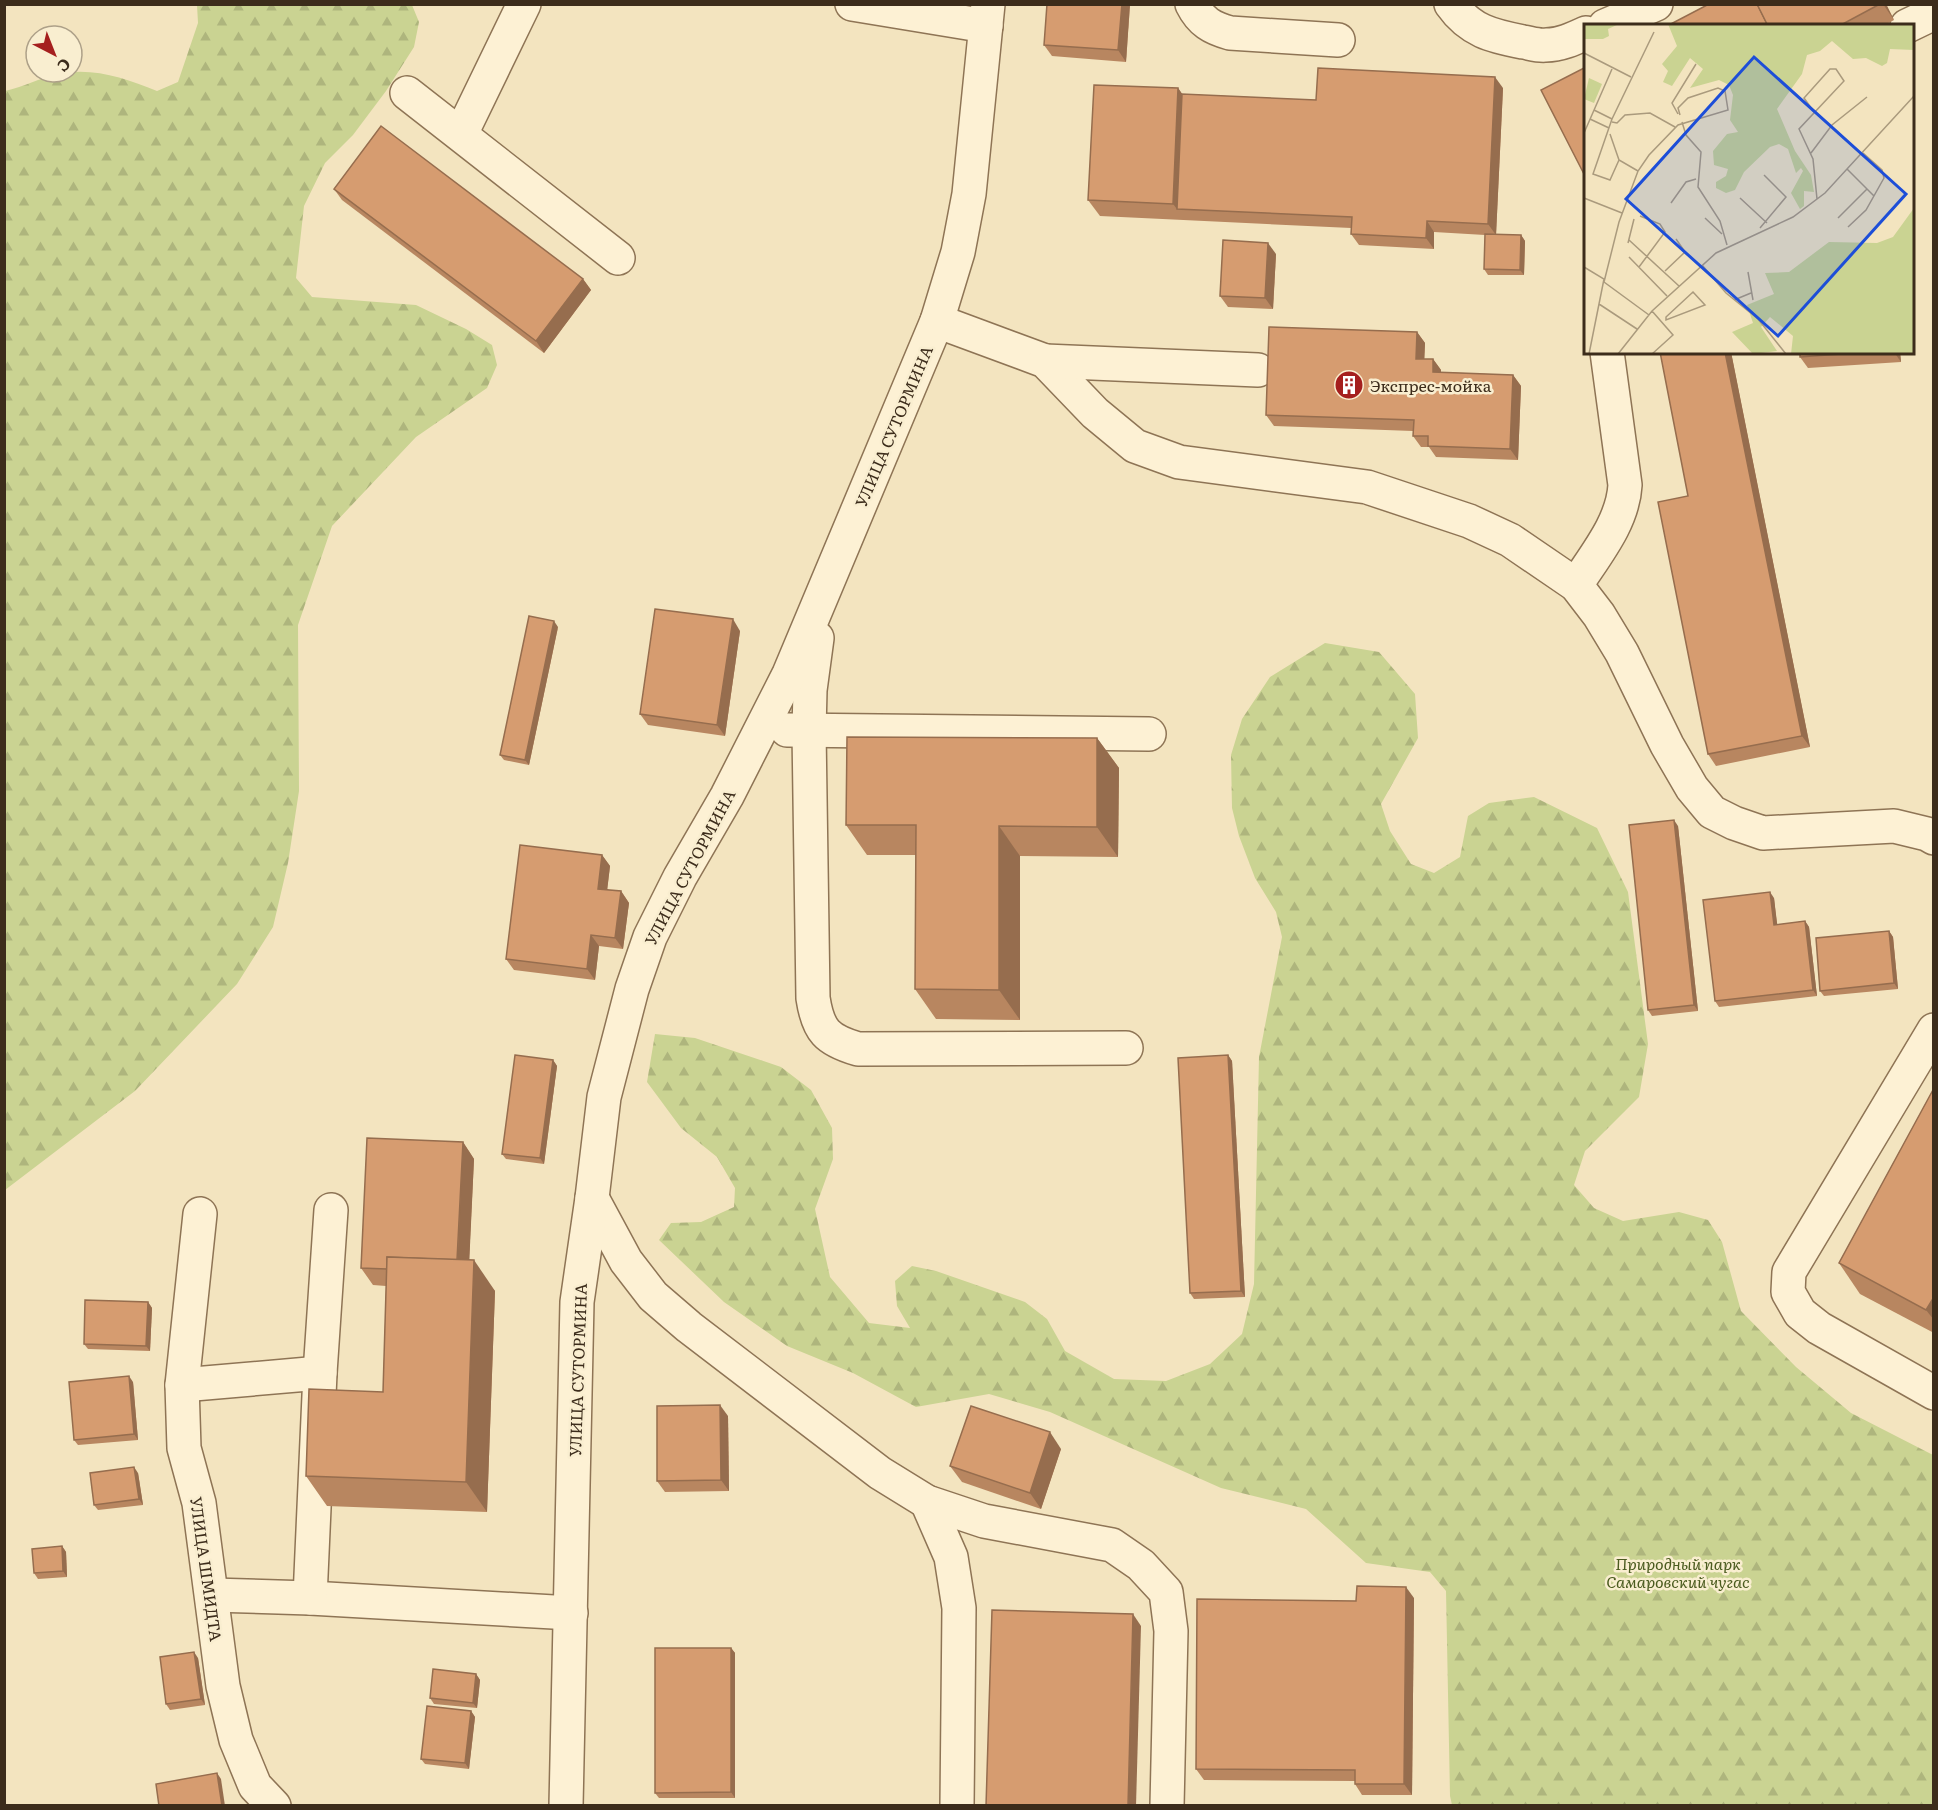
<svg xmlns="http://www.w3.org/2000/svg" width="1938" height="1810" font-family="Literata,serif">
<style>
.forest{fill:url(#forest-firs)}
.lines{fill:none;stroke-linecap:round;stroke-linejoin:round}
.minor-casing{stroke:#8e7455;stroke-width:36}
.minor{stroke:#fdf1d4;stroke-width:33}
.wall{fill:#b88660}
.shaded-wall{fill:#966d4e}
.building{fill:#d69c70;stroke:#966d4e;stroke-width:1.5}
.labels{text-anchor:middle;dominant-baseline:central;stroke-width:5;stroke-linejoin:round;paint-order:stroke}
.poi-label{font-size:16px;fill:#3c2c1b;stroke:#f9eed0;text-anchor:start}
.street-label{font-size:16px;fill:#3c2c1b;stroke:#f9eed0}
.park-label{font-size:16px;font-style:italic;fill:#4b5b1f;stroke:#f9eed0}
.inset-road{fill:none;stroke:#aa9a7d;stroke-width:1.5}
.view{fill:#1d4ed8;fill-opacity:0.15;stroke:#1d4ed8;stroke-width:3}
.inset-edge{fill:none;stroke:#3c2c1b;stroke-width:3}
</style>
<defs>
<pattern id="forest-firs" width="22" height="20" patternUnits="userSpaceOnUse" patternTransform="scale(1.5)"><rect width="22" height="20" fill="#cad392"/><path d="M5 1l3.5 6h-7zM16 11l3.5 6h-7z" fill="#aeb57d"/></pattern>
</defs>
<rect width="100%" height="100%" fill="#f3e4bf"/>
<!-- forest -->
<g class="forest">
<path d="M197,5h215l7,17 -5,25 -28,44 -33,44 -28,28 -21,43 -8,72 16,19 104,8 50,24 26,16 5,20 -10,23 -71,49 -84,89 -34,99 1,166 -11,72 -15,64 -36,57 -102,107 -130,99v-1099c18,-4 35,-13 53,-17 35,-7 67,4 99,17l21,-9 20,-59z"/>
<path d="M1325,643l54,9 36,42 3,44 -37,66 9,27 21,33 23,9 26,-16 8,-41 21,-13 45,-6 63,31 31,64 20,152 -9,53 -54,54 -11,34 20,23 29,13 56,-9 29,8 14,22 19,69 55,56 55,46 82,42v350h-481l-2,-9 -4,-205 -16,-19 -64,-9 -60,-54 -85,-21 -171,-76 -61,-18 -73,13 -63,-34 -66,-27 -63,-44 -65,-62 12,-17 30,-1 33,-15 1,-19 -18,-31 -36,-29 -34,-46 8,-48 40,4 86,29 30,23 21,38 1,31 -18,50 15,68 39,46 41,5 -13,-22 -2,-25 17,-15 24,5 89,31 22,17 18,32 49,28 52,2 44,-17 32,-30 12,-50 5,-227 23,-120 -6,-25 -21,-34 -16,-42 -7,-28 -1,-53 11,-36 28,-42z"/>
</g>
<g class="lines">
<!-- minor casing -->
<g class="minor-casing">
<g id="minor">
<path d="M852,4l134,22"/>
<path d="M1192,4c9,18 20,24 38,29l108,7"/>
<path d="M1451,4c19,27 41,32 72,38 7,1 15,4 23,3 14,0 27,-6 40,-12"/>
<path d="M1605,26l51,-22"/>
<path d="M1907,26l25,-12"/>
<path d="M407,93l211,165"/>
<path d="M461,134l63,-130"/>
<path d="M937,321l108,40 50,52 40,33 44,16 188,25 102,34 41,19 66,45 23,30 23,38 45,92 25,43 20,24 22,11 29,10 131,-7 33,8 7,4"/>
<path d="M1045,361l213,9"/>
<path d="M1576,585c20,-31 47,-63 49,-100l-18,-133"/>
<path d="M817,638l-7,52 -1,41 4,267c5,33 14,42 45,51l268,-1"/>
<path d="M787,730l362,4"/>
<path d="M1934,1030l-145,242 -1,20 12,21 19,15 115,65"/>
<path d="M592,1198l34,63 27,35 36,31 191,146 47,29 57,19 128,24 29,20 25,27 5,39 -4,175"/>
<path d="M200,1214l-18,171 2,63 15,55 24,183 13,54 19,46 19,20"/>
<path d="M182,1385l138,-12"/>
<path d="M927,1502l24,55 8,51 -2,198"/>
<path d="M212,1595l98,3 261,15"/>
<path d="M310,1598l10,-225 11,-163"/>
<path d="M566,1806l11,-504 15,-104 12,-101 28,-108 18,-52 30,-60 47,-81 62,-122 148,-353 21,-69 11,-58 19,-190"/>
</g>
</g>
<!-- minor -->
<use href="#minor" class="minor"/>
</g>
<!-- wall -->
<g class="wall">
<path d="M1130,4l-4,58 -74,-6 -8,-11z"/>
<path d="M1709,4h177l8,16 -11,6h-216z"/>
<path d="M1178,88l4,6 134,6 187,-12 -7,147h25l4,6 -1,34h-36l-4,-6 1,-34 -51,-3v17l-75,-4 -8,-11v-6l-251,-12 -12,-16z"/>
<path d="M334,189l249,90 8,11 -47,63 -202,-153z"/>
<path d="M1276,254l-3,55 -45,-2 -8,-11z"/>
<path d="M1417,332l8,11 -1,16h9l8,11v2l72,3 8,11 -3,74 -82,-3 -7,-10h-8l-8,-11v-5l-139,-5 -8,-11z"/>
<path d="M1660,352h71l79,395 -94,19 -8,-12 -20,-258z"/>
<path d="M1800,352h100l1,10 -93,6 -8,-11z"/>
<path d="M558,627l-29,138 -25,-5 -4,-5z"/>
<path d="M740,631l-15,105 -77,-11 -8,-11z"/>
<path d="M1097,738l22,30 -1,89 -98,-1v164l-84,-1 -21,-30 1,-134h-49l-21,-30z"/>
<path d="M1678,826l20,185 -46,5 -4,-6z"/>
<path d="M602,855l8,11 -3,24 14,1 8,12 -6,46 -24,-3 -4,34 -81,-10 -8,-11z"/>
<path d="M1774,898l3,27 28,-4 4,6 8,69 -98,11 -4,-6z"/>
<path d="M1889,931l4,6 5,52 -74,7 -4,-5z"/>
<path d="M1228,1055l4,6 13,236 -51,2 -4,-6z"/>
<path d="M553,1060l4,6 -13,98 -38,-5 -4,-5z"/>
<path d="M1934,1088v245l-74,-39 -21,-31z"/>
<path d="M463,1142l11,17 -5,101 26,31 -8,221 -160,-6 -21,-30 77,-84 3,-106 -13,-1 -12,-17z"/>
<path d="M148,1302l4,6 -2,43 -62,-2 -4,-5z"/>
<path d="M133,1382l5,58 -60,5 -4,-5z"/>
<path d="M728,1416l1,75 -64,1 -8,-11z"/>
<path d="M1061,1449l-20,60 -79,-27 -12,-16z"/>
<path d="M138,1473l5,32 -45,5 -4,-5z"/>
<path d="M62,1546l4,6 1,25 -29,2 -4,-6z"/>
<path d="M1414,1598l-2,197h-50l-7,-11v-3l-151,-1 -8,-11 160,-168z"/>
<path d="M731,1648l4,5v145h-76l-4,-5z"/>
<path d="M198,1658l7,47 -35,5 -4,-6z"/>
<path d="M476,1674l4,6 -3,28 -43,-4 -4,-6z"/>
<path d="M471,1711l4,6 -6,52 -44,-5 -4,-5z"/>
</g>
<!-- shaded-wall -->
<g class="shaded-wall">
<path d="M1122,4h8l-4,58 -8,-12z"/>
<path d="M1883,4h3l8,16z"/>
<path d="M1495,77l8,11 -7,147 -8,-11z"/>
<path d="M1178,88l12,17 -13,104 -4,-5z"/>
<path d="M1427,221l7,11v17l-8,-11z"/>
<path d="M1521,235l4,6 -1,34 -4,-5z"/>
<path d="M1268,243l8,11 -3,55 -8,-11z"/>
<path d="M583,279l8,11 -47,63 -8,-12z"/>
<path d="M1417,332l8,11 -1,27 -8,-11z"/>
<path d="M1725,352h6l79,395 -8,-11z"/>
<path d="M1894,352h6l1,10z"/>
<path d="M1433,359l8,11v13l-8,-11z"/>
<path d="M1513,375l8,11 -3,74 -8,-11z"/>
<path d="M733,619l7,12 -15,105 -8,-11z"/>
<path d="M554,621l4,6 -29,138 -4,-5z"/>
<path d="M1097,738l22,30 -1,89 -21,-30z"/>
<path d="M1674,820l4,6 20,185 -4,-6z"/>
<path d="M999,826l21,30v164l-21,-30z"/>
<path d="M602,855l8,11 -4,34 -8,-11z"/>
<path d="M621,891l8,12 -6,46 -8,-11z"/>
<path d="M1770,892l4,6 4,33 -4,-6z"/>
<path d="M1805,921l4,6 8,69 -4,-6z"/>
<path d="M1889,931l4,6 5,52 -4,-6z"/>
<path d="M591,935l8,11 -4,34 -8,-11z"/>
<path d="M1228,1055l4,6 13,236 -4,-6z"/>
<path d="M553,1060l4,6 -13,98 -4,-6z"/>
<path d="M463,1142l11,17 -6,130 -11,-17z"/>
<path d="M474,1260l21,31 -8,221 -21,-30z"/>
<path d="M1934,1297v23l-8,-10z"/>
<path d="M148,1302l4,6 -2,43 -4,-5z"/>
<path d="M129,1376l4,6 5,58 -4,-6z"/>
<path d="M720,1405l8,11 1,75 -8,-11z"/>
<path d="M1050,1432l11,17 -20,60 -11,-16z"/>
<path d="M134,1467l4,6 5,32 -4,-6z"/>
<path d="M62,1546l4,6 1,25 -4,-6z"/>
<path d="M1406,1587l8,11 -2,197 -8,-11z"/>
<path d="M1133,1614l8,12 -5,180h-8z"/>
<path d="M731,1648l4,5v145l-4,-6z"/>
<path d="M194,1652l4,6 7,47 -4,-6z"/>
<path d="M476,1674l4,6 -3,28 -4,-5z"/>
<path d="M471,1711l4,6 -6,52 -4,-6z"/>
<path d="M217,1773l4,6 4,27h-3z"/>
</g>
<!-- building -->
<g class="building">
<path d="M1047,4h75l-4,46 -74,-5z"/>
<path d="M1709,4h48l11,22h-101z"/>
<path d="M1757,4h123l-41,22h-71z"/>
<path d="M1586,67v111l-45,-88z"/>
<path d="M1318,68l177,9 -7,147 -61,-3 -1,17 -75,-4 1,-17 -175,-8 5,-115 134,6z"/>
<path d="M1094,85l84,3 -5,116 -85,-4z"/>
<path d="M381,126l202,153 -47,62 -202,-152z"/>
<path d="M1485,234l36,1 -1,35 -36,-1z"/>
<path d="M1223,240l45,3 -3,55 -45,-2z"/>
<path d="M1269,327l148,5 -1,27h17v13l80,3 -3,74 -82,-3v-10h-15l1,-16 -148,-5z"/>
<path d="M1660,352h65l77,384 -94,18 -50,-252 30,-6z"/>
<path d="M1800,352h70l-70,5z"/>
<path d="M655,609l78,10 -16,106 -77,-11z"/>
<path d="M529,616l25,5 -29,139 -25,-5z"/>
<path d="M847,737l250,1v89l-98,-1v164l-84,-1 1,-164h-70z"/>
<path d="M1674,820l20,185 -46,5 -19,-185z"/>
<path d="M520,845l82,10 -4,34 23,2 -6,47 -24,-3 -4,34 -81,-10z"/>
<path d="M1770,892l4,33 31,-4 8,69 -98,11 -12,-101z"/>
<path d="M1889,931l5,52 -74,8 -4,-53z"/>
<path d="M515,1055l38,5 -13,98 -38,-4z"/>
<path d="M1228,1055l13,236 -51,2 -12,-235z"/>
<path d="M1934,1088v209l-8,13 -87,-47z"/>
<path d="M367,1138l96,4 -6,118 -70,-3v12l-26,-1z"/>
<path d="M387,1257l87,3 -8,222 -160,-6 3,-87 74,3z"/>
<path d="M85,1300l63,2 -2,44 -62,-2z"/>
<path d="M129,1376l5,58 -60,6 -5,-58z"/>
<path d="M720,1405l1,75 -64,1v-75z"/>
<path d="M971,1406l79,26 -20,61 -80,-27z"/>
<path d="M134,1467l5,32 -45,6 -4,-32z"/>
<path d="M62,1546l1,25 -29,2 -2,-24z"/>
<path d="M1357,1586l49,1 -2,197h-49v-14l-159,-1 1,-170 159,2z"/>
<path d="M992,1610l141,4 -5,192h-142z"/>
<path d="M655,1648h76v144l-76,1z"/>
<path d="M194,1652l7,47 -35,5 -6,-47z"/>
<path d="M433,1669l43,5 -3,29 -43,-5z"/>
<path d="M427,1706l44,5 -6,52 -44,-4z"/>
<path d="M217,1773l5,33h-63l-3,-22z"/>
</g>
<!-- icons -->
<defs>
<g id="building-disc" transform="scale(1.5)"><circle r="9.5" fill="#a51f1e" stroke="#f9eed0"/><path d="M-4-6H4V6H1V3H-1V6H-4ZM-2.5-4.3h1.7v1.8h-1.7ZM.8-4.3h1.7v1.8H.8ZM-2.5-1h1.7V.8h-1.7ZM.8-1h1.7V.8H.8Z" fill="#fff"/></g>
</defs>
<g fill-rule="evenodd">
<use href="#building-disc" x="1349" y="385"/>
</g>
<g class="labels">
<!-- poi labels -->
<g class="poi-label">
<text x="1370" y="385">Экспрес-мойка</text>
</g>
<!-- street labels -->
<g class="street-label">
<text transform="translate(893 426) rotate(-67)">УЛИЦА СУТОРМИНА</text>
<text transform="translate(689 867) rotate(-62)">УЛИЦА СУТОРМИНА</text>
<text transform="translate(577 1370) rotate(-88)">УЛИЦА СУТОРМИНА</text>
<text transform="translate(207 1569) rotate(82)">УЛИЦА ШМИДТА</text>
</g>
<!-- park labels -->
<g class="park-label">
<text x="1678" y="1563">Природный парк<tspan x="1678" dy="18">Самаровский чугас</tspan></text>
</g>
</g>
<!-- overview -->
<g transform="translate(1584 24)">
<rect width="330" height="330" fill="#f3e4bf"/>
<path d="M5,54l13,6 -8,19 -10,-4z" fill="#cad392"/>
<path d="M0,0h35l-11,5 1,7 -6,3h-19zM84,0h246v26l-24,-1 -3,14 -5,3 -16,-8 -13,1 -21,-18 -12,10 -13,4 -5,19 -25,35 18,42 16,24 3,17 -10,-1v15l-4,3 -9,-16 12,-22 -2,-3 -5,5 -8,-24 -9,-5 -9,3 -26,25 -9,18 -9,3 -10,-5v-6l10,-6 2,-7 -14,-4 -1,-14 14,-17 11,-2 -8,-12 3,-25 -4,-10 -10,-5 -29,8 13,-19 -13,-11 -18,28 -9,-4 5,-11 -6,-7 15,-18zM330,184v146h-123l2,-18 -23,-19 -9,10 16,24 -24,3 -21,-22 21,-9 -6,-18 27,-11 -9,-21 24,-1 40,-30 48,1 16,-6z" fill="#cad392"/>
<path class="inset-road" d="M0,29l47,24M10,86l18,9M230,88l-10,-14 26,-29h6l8,12 -45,48 14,30 4,40M94,90l-6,-11 24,-39M6,95l19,9M28,98l5,1 8,-8 25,-2 25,14M98,98l4,13 15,17 -3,35 22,34 7,24M0,109l28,-64M26,110l9,26 19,11M227,129l21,-28 35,-28M35,136l-9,20 -17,-6 19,-55 42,-87M263,145l27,27M0,174l38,15M156,174l27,25M87,179l15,-21 10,-3M121,194l17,16M254,194l29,-29M264,203l18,-17 18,-32 -2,-8 -19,-17M176,204l26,-31 -22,-22M45,216l50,46M44,219l6,-24M45,233l38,39M118,241l24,28 32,26 28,35M0,243l20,12 -15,75M55,243l26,-35 -5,-8 -20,-8M81,247l20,-19 -9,-13M164,248l5,28M109,268l12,13 -39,15v-3zM150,276l17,-7M15,280l38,25M68,287l21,24 -21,19M65,291l-45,-33 15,-60 19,-51 11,-16 29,-30 50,-15 -3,-19 -7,-3 -30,10 -10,10 2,7M34,330l34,-43 64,-58 77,-36 32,-24 89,-97"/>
<path class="view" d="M170,33l152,137 -128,142 -152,-137z"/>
<rect width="330" height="330" class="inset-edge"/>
</g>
<!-- border -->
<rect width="1938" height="1810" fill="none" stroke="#3c2c1b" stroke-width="12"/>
<!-- north arrow -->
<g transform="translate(54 54) rotate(138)"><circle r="28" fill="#f9eed0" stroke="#ada088" stroke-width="1.5"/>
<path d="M0-4.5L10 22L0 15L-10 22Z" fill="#a51f1e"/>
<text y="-9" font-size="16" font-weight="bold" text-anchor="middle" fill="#3c2c1b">С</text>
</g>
</svg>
